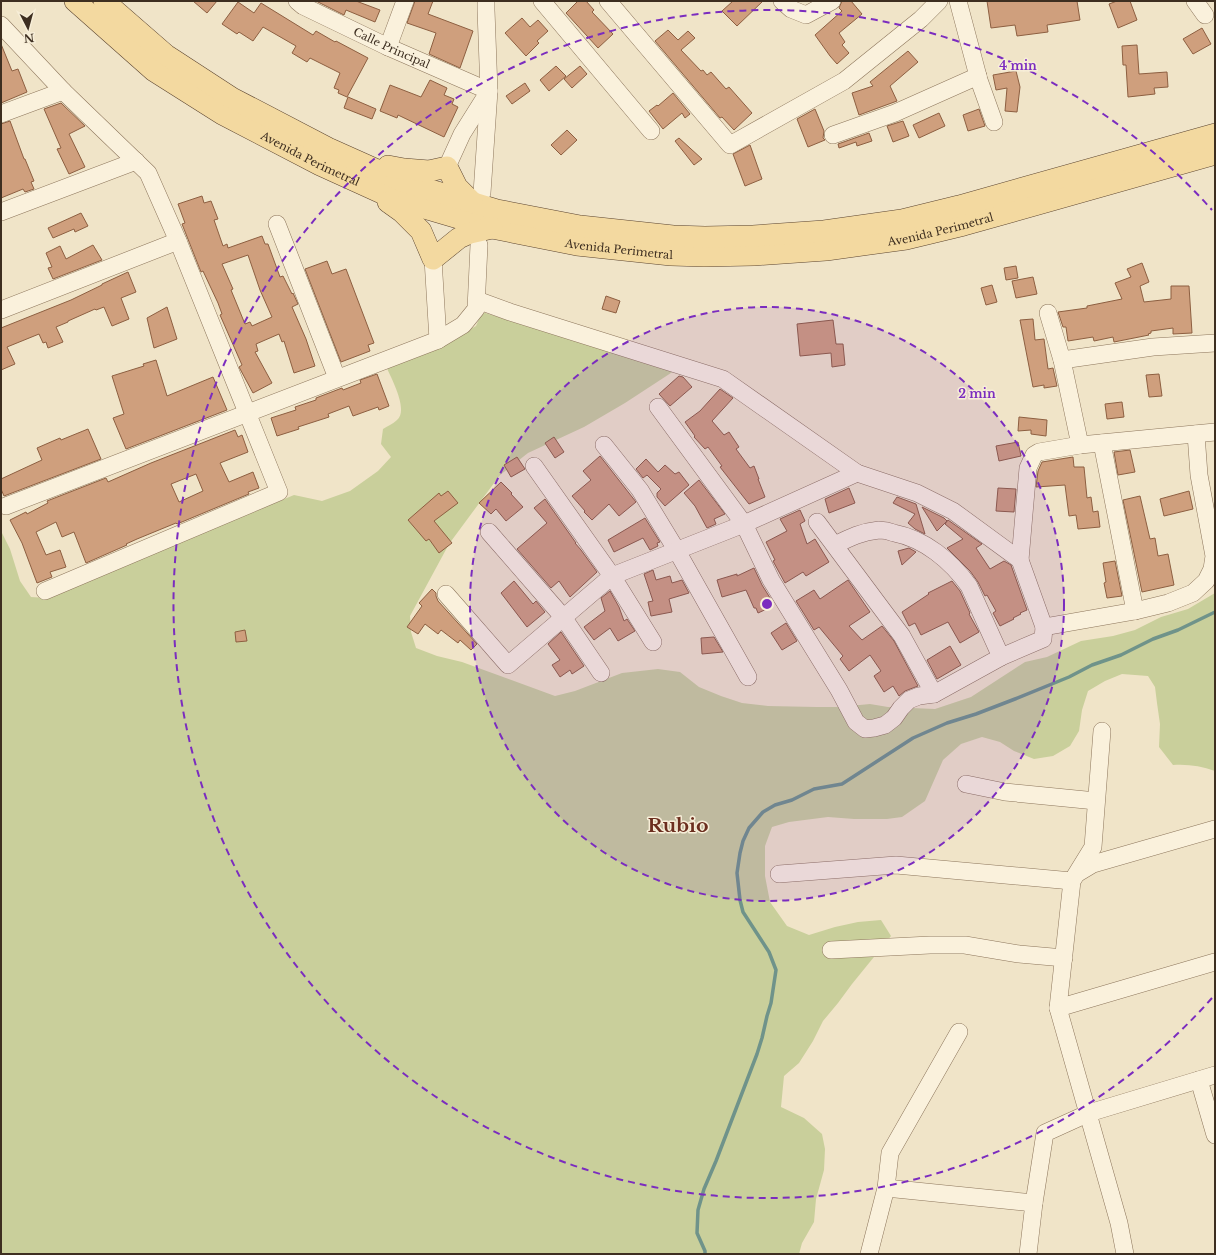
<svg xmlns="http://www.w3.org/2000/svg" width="1216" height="1255" font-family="'Libre Baskerville',serif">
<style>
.green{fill:#c9cf9b}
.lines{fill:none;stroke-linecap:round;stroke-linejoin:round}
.stream{stroke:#6f938a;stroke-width:3.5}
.building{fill:#cf9f7d;stroke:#8d5f41;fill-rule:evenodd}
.minor-casing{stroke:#8d765c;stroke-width:18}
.major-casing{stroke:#5b4430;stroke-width:22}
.minor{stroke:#faf1dc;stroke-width:17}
.major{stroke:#f3d9a0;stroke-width:21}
.ring{fill:none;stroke:#7b2cbf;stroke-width:2;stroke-dasharray:7 5}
.labels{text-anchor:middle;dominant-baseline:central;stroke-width:3;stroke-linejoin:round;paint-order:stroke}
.street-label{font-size:11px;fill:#3d2e20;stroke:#f7eed8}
.town-label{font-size:19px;font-weight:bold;fill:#6b2e1e;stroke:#f7eed8}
.centre{fill:#7b2cbf;stroke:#f7eed8;stroke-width:2}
.ring-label{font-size:12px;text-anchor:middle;font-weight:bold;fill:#7b2cbf;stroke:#f7eed8;stroke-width:3;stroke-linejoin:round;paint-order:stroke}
</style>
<rect width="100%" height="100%" fill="#f0e4c8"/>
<!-- green -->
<path class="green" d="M482,312l192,59 -49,32 -41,24 -56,26 -28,22 -51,69 -39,72 1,16 5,16 21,8 25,6 93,34 20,-5 47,-18 36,-4 22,3 19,15 22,9 21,7 26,3 49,1h22l31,-3 18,3 47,2 36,-12 54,-35 22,-5 34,-16 32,-5 22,-6 26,-13 27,-8 27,-16v178c-14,-5 -27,-7 -42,-6l-14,-18 1,-23 -3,-21 -2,-16 -7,-11 -26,-2 -17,7 -17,10 -6,19 -3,21 -9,15 -17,10 -19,3 -20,-8 -14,-9 -18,-5 -21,7 -18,16 -18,41 -23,16 -15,2h-33l-26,-2 -39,5 -17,5 -7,19v30l5,26 17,24 22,9 26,-8 23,-5 23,-2 10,16 -39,48 -14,19 -15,18 -10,20 -14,22 -15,13 -3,31 23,11 18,16 3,15 -1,21 -8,29 -2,23 -12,21 -3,11h-798v-723l9,18 10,32 11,16 16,1 247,-103 28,6 28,-10 28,-20 13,-14 -10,-13 2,-15c4,-3 10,-5 14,-9 12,-10 -6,-42 -11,-54l67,-27 23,-13z"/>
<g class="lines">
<!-- stream -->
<path class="stream" d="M705,1254v-3l-8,-18 1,-23 6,-21 12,-28 41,-107 5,-16 5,-22 4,-13 5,-33 -7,-18 -26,-40 -3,-12 -3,-27 3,-20 3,-12 6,-13 14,-16 12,-7 17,-5 22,-11 28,-5 71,-46 34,-15 29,-9 39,-15 54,-22 23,-12 29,-10 32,-16 25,-9 37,-18"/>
</g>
<!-- building -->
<g class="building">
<path d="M193,1h24l-10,12z"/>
<path d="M316,1h40l24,9 -5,12 -29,-12 -2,5z"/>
<path d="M415,1h18l-5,13 45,17 -13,37 -31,-14 7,-21 -29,-10z"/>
<path d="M578,1h8l8,9 -2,2 21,22 -15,14 -32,-35z"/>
<path d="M733,1h30l-26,25 -15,-15z"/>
<path d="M842,1h9l11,13 -23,19 6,9 -3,3 7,8 -12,11 -7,-8 -15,-21 27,-24 -3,-3z"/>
<path d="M987,1h90l3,19 -33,5 1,7 -31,4 -2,-11 -24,3z"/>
<path d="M1117,1h13l7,19 -19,8 -9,-24z"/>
<path d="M238,2l16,11 7,-10 52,32 3,-4 19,11 1,-1 32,17 -21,39 -9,-4 1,-3 -5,-2 6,-15 -30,-15 -3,4 -15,-9 4,-7 -33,-19 -10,14 -14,-9 -2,2 -15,-10z"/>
<path d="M522,18l8,9 8,-7 10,11 -11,10 2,2 -13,13 -21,-23z"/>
<path d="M1202,28l9,16 -18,10 -10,-15z"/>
<path d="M668,30l10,10 10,-9 7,7 -14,12 20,21 2,-1 4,5 4,-3 15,17 3,-2 23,26 -18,17 -12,-13 -2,1 -65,-77z"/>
<path d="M1,44l11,27 6,-2 9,23 -26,11z"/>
<path d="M1137,45l2,29 28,-2 1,15 -14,1 1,6 -27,3 -2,-32h-3l-1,-19z"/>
<path d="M908,51l10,11 -28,24 7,15 -38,14 -7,-22 21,-7 -3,-4z"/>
<path d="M556,66l10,10 -17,15 -9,-11z"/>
<path d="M580,66l7,8 -15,14 -8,-9z"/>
<path d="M1016,71l4,16 -3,25 -12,-1 2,-23 -11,2 -3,-15z"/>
<path d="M430,80l17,8 -3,7 10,4 -2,5 6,3 -14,30 -46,-22 -1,3 -17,-7 10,-26 31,12z"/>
<path d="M525,83l5,8 -18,13 -6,-8z"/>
<path d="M673,93l17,21 -5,4 -3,-5 -19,16 -14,-18 8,-6 1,1z"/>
<path d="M348,97l28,12 -4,10 -28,-11z"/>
<path d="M61,103l24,23 -16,8 16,33 -16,7 -12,-25 4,-1 -17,-39z"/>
<path d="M815,109l9,22 -1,7 2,2 -17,7 -11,-28z"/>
<path d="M979,109l6,17 -17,5 -5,-16z"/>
<path d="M939,113l6,13 -26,12 -6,-13z"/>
<path d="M10,121l14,38h1l9,22 -3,1 3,7 -9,3 -2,-3 -22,9v-74z"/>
<path d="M903,121l6,15 -16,6 -6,-16z"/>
<path d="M567,130l10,10 -16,15 -10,-10z"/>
<path d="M869,133l3,8 -15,5 -1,-4 -17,6 -1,-4z"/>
<path d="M679,138l23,21 -8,6 -19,-24z"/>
<path d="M750,145l12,34 -17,7 -12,-32z"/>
<path d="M202,196l2,7 7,-2 7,18 -4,1 9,26 4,-2 1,4 34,-12 3,8h3l12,33 3,-1 9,18 1,-1 5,11 -6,3 14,32 9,27 -21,7 -10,-32 -2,1 -3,-8 -23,10 2,7 -3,1 17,31 -19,10 -14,-26 3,-2 -22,-50 2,-1 -4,-11 -15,-32 -2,1 -19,-48 3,-1 -7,-19zM248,255l12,35 12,27 -20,9 -2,-4 -5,2 -14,-34 2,-1 -11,-25z"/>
<path d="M81,213l7,13 -13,6 -1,-3 -21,9 -5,-10z"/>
<path d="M93,245l9,15 -49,19 -5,-11 4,-1 -6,-14 14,-7 6,13z"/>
<path d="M327,261l5,13 14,-5 28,74 -6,2 2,6 -29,11 -36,-93z"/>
<path d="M1142,263l7,19 -9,4 4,16 27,-3v-13h18l3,47 -19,1v-6l-22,3v2l-3,1 1,1 -35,7 -1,-5 -19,4 -1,-4 -25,4 -2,-14h-3l-5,-15 29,-4v-2l35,-7 -7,-16 16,-6 -4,-8z"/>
<path d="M1016,266l2,12 -12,2 -2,-12z"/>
<path d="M128,272l8,20 -15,6 8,21 -17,7 -8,-19 -8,3 -1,-1 -27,12v1l-12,5 7,15 -15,6 -2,-6 -3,1 -4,-9 -32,13 8,17 -14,6v-42l70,-28 31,-15v-1z"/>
<path d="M1033,277l4,17 -21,4 -4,-17z"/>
<path d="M992,285l5,17 -11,3 -5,-17z"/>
<path d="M606,296l14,5 -4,12 -14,-4z"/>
<path d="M167,307l10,32 -23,9 -7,-30z"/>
<path d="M1033,319l2,21 9,-1 4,30 5,-1 4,18 -13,2v-3l-11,2 -13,-67z"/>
<path d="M833,320l3,24h7l2,21 -13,2 -1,-14 -31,3 -3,-32z"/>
<path d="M156,360l11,36 46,-19 14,33 -101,39 -13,-31 11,-4 -12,-38 32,-10 -1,-2z"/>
<path d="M377,374l12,32 -10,4 -1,-3 -25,9 -4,-10 -21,8 1,3 -31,10 1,2 -22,7 -6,-18 25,-8 -1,-3 21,-7v-2l26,-10 1,2 18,-7 -1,-3z"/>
<path d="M1159,374l3,22 -13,1 -3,-22z"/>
<path d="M679,376l4,1 9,10 -22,19 -11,-12z"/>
<path d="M720,389l13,9 -21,23 12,14 5,-3 10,15 -3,2 14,19 4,-2 5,13h-1l7,18 -16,7 -29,-37 2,-1 -14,-19 -3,2 -11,-12 1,-1 -10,-14 15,-11z"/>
<path d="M1122,402l2,15 -17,2 -2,-15z"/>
<path d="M1019,417l28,3 -1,16 -15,-2v-4l-13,1z"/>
<path d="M88,429l13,30 -97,37 -3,-7v-10l41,-19 -5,-12 23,-10 1,2z"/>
<path d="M235,430l3,7 4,-2 6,17 -28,11 9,19 24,-10 6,16 -11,4 1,2 -72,30 -1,-1 -39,16 -11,5 1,1 -41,18 -12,-31 -12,5 -6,-15 -20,10 10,23 14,-5 6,17 -16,5 2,5 -15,6 -15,-40 -12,-23 16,-8 1,2 21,-11 -1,-2 59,-23 2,4 43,-19zM196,474l7,17 -24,11 -8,-18z"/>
<path d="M554,437l10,15 -9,6 -10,-15z"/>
<path d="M1018,442l3,14 -22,5 -3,-15z"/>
<path d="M1130,450l5,22 -17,3 -4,-23z"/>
<path d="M600,456l36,46 -17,14 -10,-12 -17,16 -8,-8 1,-1 -13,-15 19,-16 -8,-9z"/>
<path d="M517,457l8,12 -14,8 -7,-12z"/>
<path d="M1073,457l1,10h10l3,31 4,-1 2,15 5,-1 2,16 -22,2 -2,-14 -7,1 -4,-31 -29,2 2,-16 4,-9z"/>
<path d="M646,459l12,13 7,-7 10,9 4,-2 10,13 -24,21 -8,-9v-4l4,-4 -14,-14 -4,3 -7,-9z"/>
<path d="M699,480l26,34 -11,5 2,5 -9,4 -12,-22 -11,-13z"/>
<path d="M501,482l11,11 -1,1 12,13 -17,14 -10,-12 -5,5 -12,-11z"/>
<path d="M849,488l6,15 -26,10 -4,-14z"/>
<path d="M998,488l18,1 -2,23 -18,-1z"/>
<path d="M448,491l10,12 -24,18 18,22 -13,10 -10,-14 -3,2 -18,-21 31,-27 2,3z"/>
<path d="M1189,491l4,18 -29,7 -4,-17z"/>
<path d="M1140,496l10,43 5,-1 3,18 10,-2 6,31 -32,7 -19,-92z"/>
<path d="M897,497l19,7 9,30 -10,-5 -7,-6 7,-9 -22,-11z"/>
<path d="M545,499l31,44h-1l6,7 16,22 -27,25 -11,-16 -8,7 -34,-39 30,-26 -13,-15z"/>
<path d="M922,507l22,11 3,3 -10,10z"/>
<path d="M800,510l5,11 -5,3 7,20 8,-5 14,23 -23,14 -3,-4 -18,11 -12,-22 2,-1 -9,-18 21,-11 -7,-12z"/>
<path d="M645,518l15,24 -3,1 1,3 -8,4 -7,-12 -29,14 -6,-12z"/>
<path d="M948,520l34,24 -6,4 14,21 14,-8 7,4 16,45 -7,3 1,1 -8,4 1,1 -14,7 -7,-13 3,-2 -9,-16 -2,1 -7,-14 -8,-11 -23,-23 16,-9 -18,-15z"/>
<path d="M909,548l7,4 -14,13 -4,-14z"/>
<path d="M1115,561l7,35 -15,2 -3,-15 2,-1 -3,-19z"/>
<path d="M754,568l8,17 10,16 -5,2 2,5 -11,5 -2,-5h-2l-8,-18 -24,7 -5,-17 20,-6v2z"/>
<path d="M653,570l3,10 14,-4 2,7 10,-3 7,13 -20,6 3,13 -21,4 -3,-14 5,-1 -9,-27z"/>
<path d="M848,580l22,32 -21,14 13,14 20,-14 12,15 24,45 -13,5 -6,5 -6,-10 -9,6 -10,-16 7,-5 -11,-16 -21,16 -9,-12 3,-3 -24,-29 -5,3 -18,-29 18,-11 6,9z"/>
<path d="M514,581l19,23 3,-3 9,11 -18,15 -26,-34z"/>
<path d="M952,581l8,10 10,22 -1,1 10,18 -19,11 -12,-21 -27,13 -6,-12 -6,3 -7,-14 27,-18 -1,-1z"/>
<path d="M432,589l4,4v3l2,5 39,43 -6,6 -11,-10 -2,3 -17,-13 -3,4 -13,-10 -7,10 -11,-7 15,-21 -3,-3z"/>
<path d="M610,591l9,16 5,14 3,-2 8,12 -17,10 -8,-13 -16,12 -10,-13 21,-16 -4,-13z"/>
<path d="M786,623l11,18 -15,9 -11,-17z"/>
<path d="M245,630l2,11 -11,1 -1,-10z"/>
<path d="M561,632l23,34 -12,8 -2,-4 -10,7 -8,-12 8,-5 -12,-16z"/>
<path d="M714,637l9,15 -21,2 -1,-16z"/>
<path d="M950,646l11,19 -24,14 -10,-19z"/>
</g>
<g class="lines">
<!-- minor casing -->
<g class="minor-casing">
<g id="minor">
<path id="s1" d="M297,1l6,5 85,41 101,44 -27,43 -15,33"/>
<path d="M542,1l109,130"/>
<path d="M608,1l122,144 114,-64 77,-62 18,-18"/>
<path d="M782,1l9,8 15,6 26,-14"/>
<path d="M958,1l21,79 15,42"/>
<path d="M1195,1l10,14"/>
<path d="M1,25l62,66 85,82 30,68 101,251 -234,99"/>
<path d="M388,47l17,-46"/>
<path d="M1,114l62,-23"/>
<path d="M833,135l62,-22 83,-37"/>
<path d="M482,193l7,-102 -3,-81v-9"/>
<path d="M1,212l135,-51"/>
<path d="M277,224l60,154"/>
<path d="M433,259l5,81"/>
<path d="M477,300l33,12 213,67 134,94 60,20 36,18 67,49 24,67 -1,12 -42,18 -67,37 -15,2 -10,4 -8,8 -7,10 -9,7 -11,3 -9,1 -9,-7 -17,-32 -68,-110 -27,-56 -86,-117"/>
<path d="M1,310l177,-69"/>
<path d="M1048,313l14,47 18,85"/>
<path d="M1062,360l91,-13 62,-4"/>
<path d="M1102,443l33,168"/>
<path d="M604,445l36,45 37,61 71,126"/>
<path d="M534,466l78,110 41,66"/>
<path d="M6,506l432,-166 25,-15 13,-16 3,-64"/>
<path d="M817,522l85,114 32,58"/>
<path d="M489,532l74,85 38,56"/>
<path d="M835,545c16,-8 26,-13 44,-15 5,0 10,1 15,3 31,6 57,28 75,53l32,71"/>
<path d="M1020,560l8,-92 6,-13 5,-3 41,-7 135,-13"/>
<path d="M446,594l62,71 104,-89 132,-52 113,-51"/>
<path d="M1044,627l91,-16 33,-8 25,-10 13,-12 6,-12 2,-13 -15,-81 -3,-41"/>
<path d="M1102,731l-9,116 -21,34 -14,127 61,215 6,31"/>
<path d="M966,784l39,8 91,9"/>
<path d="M1078,873l15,-9 122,-35"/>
<path d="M779,874l117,-9 176,16"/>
<path d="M831,950l99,-5h35l54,9 45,4"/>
<path d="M1058,1008l157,-46"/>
<path d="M1199,1080l16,55"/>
<path d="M886,1188l148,15"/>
<path d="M869,1254l17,-66 4,-35 69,-121"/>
<path d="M1028,1254l6,-51 11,-70 44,-20 126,-38"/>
</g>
</g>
<!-- major casing -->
<g class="major-casing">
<g id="major">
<path id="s2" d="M75,1l79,70 68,43 98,51 77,35 95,28 85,17 94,10 33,1 50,-1 72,-5 80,-11 58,-14 251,-71"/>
<path d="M104,1l62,54 66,43 96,50 76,34 93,28 83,16 93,10 32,1 48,-1 71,-5 78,-11 57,-14 256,-72"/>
<path d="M388,166l16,3 25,2 18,-4 10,20 15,15"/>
<path d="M388,202l14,10 19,19 12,28 26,-21 11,-5 22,-5"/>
</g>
</g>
<!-- minor -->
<use href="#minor" class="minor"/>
<!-- major -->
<use href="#major" class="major"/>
</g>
<!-- distance rings -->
<circle cx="767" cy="604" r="297" fill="#7b2cbf" fill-opacity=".12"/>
<g class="ring">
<circle cx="767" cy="604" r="297"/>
<path d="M1212 998A594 594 0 1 1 1212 210"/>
</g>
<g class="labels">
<!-- street labels -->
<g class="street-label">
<text stroke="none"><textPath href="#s1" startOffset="106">Calle Principal</textPath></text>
<text stroke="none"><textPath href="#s2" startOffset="285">Avenida Perimetral</textPath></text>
<text stroke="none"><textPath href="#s2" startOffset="933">Avenida Perimetral</textPath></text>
<text stroke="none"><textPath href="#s2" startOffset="609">Avenida Perimetral</textPath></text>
</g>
<!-- town labels -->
<g class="town-label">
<text x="678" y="825">Rubio</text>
</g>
</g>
<circle cx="767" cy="604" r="6" class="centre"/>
<g class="ring-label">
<text x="1018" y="70">4 min</text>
<text x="977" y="398">2 min</text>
</g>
<!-- border -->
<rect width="1216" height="1255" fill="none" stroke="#3d2e20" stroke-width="4"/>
<!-- north arrow -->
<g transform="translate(28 28) rotate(174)" stroke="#f7eed8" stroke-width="3" paint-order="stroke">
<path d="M0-3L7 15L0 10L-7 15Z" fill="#3d2e20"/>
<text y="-6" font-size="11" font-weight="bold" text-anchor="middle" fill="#3d2e20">N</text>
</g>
</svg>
